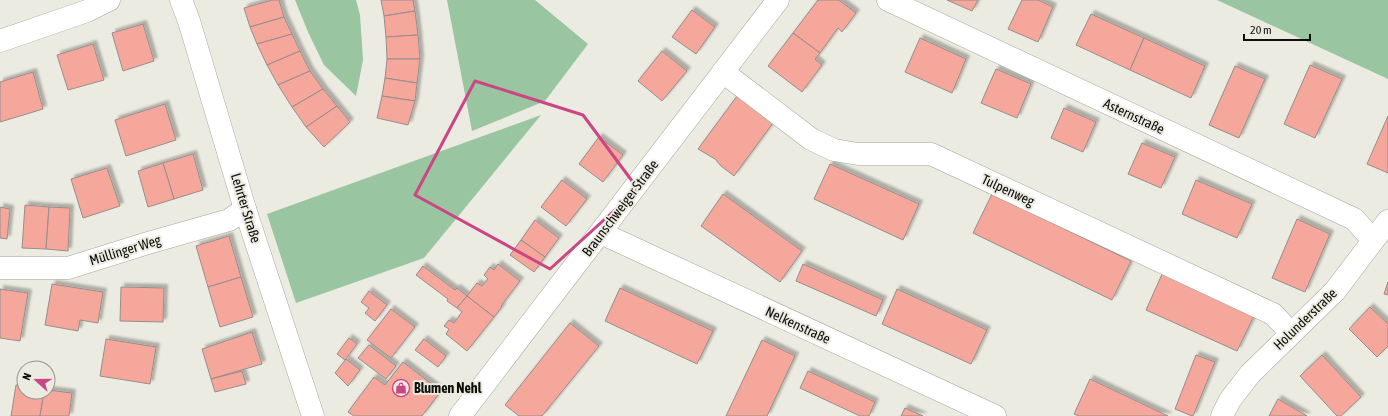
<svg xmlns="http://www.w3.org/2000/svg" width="1388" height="416" font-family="'Asap Condensed',sans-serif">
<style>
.green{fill:#9ac5a1}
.building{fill:#f5a79c;stroke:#978d8b;filter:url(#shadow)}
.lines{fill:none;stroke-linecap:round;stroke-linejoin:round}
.minor-casing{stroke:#a7a59c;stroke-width:23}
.minor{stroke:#fff;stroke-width:22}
.marked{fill:none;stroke:#cc4584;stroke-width:3;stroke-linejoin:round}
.labels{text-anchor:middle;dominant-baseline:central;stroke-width:4;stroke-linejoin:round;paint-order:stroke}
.street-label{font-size:14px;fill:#0f0e0b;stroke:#ecebe1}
.poi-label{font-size:14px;font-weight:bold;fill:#0f0e0b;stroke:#ecebe1;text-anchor:start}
</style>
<defs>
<filter id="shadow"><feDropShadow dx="3.5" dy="-3.5" stdDeviation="1" flood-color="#0004"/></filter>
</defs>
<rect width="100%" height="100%" fill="#ecebe1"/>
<!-- green -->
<g class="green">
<path d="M295,0h61l4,15 3,45 -7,36 -32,-31 -16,-33z"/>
<path d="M447,0h88l53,44 -43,57 -73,30z"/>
<path d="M1217,0h171v79z"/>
<path d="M541,115l-117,143 -128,45 -29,-89z"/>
</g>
<!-- building -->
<g class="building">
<path d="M272,0h7l5,17 -34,10 -6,-19z"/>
<path d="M381,0h32l2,11 -31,5z"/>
<path d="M818,0h21l17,13 -14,19 -4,-4 -18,25 -27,-20z"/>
<path d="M947,0h31l-6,11z"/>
<path d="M1022,0h16l15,7 -15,35 -30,-13z"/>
<path d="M692,10l23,17 -19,27 -24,-17z"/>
<path d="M415,11l3,24 -32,2 -2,-21z"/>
<path d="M1091,14l53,24 -14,32 -54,-25z"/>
<path d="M284,17l8,17 -35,10 -7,-17z"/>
<path d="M143,24l11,37 -31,10 -11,-38z"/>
<path d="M793,33l27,20 -5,6 7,6 -20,27 -34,-26z"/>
<path d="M292,34l8,17 -33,14 -10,-21z"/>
<path d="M418,35l2,24h-33l-1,-22z"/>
<path d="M920,38l46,21 -14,34 -47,-21z"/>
<path d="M1144,38l61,28 -14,32 -61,-28z"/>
<path d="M93,44l11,36 -36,10 -11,-35z"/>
<path d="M300,51l10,20 -32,14 -11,-20z"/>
<path d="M662,51l25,20 -25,30 -24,-20z"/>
<path d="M387,59h33l-3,24 -32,-5z"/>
<path d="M1310,65l32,14 -27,59 -31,-14z"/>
<path d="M1235,66l30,13 -26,59 -30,-13z"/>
<path d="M996,69l35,15 -14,34 -36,-15z"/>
<path d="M310,71l13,18 -31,18 -14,-22z"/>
<path d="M33,72l10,37 -43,13v-40z"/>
<path d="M385,78l32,5 -2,18 -33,-5z"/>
<path d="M323,89l14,17 -31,21 -14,-20z"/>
<path d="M382,96l33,5 -7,24 -31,-7z"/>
<path d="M737,96l36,27 -39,53 -13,-10 -6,-7 -17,-10z"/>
<path d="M165,104l11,36 -50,16 -11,-36z"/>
<path d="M337,106l13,16 -26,25 -18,-20z"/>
<path d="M1064,108l32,14 -13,30 -32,-14z"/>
<path d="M1388,116v57l-21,-9z"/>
<path d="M599,137l24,18 -20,27 -24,-18z"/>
<path d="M1142,143l33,14 -14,31 -33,-14z"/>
<path d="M193,154l10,36 -29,9 -11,-36z"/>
<path d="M163,163l11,36 -26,8 -10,-36z"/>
<path d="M830,164l89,40 -16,36 -89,-41z"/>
<path d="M107,168l13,38 -37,12 -12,-39z"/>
<path d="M562,180l25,19 -21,27 -25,-19z"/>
<path d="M1196,180l56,24 -15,34 -55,-24z"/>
<path d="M723,194l79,57 -22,31 -79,-56z"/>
<path d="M992,194l139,67 -19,39 -139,-67z"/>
<path d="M25,205l24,2 -3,42 -24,-1z"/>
<path d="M0,207l10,2 -3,30 -7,-1z"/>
<path d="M49,207l21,1 -2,43 -22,-2z"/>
<path d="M1297,219l33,15 -25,58 -33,-14z"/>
<path d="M535,220l24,18 -14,19 -24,-17z"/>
<path d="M229,236l12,41 -33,10 -12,-41z"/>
<path d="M521,240l24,17 -11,15 -24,-17z"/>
<path d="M498,264l22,17 -19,25 1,1 -8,10 -27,-21 10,-13 5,3 6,-7 -4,-4 6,-8 4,3z"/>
<path d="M803,264l80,36 -7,16 -80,-35z"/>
<path d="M423,266l32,24 2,-2 10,8 -10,12 -10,-7 1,-2 -32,-24z"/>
<path d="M1163,272l92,42 -18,37 -91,-41z"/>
<path d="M241,277l12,40 -33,10 -12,-40z"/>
<path d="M1388,282v13l-4,-1z"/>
<path d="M52,284l51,8 -5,31 -18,-3 -2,11 -33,-6z"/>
<path d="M121,287l43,1 -1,34 -43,-1z"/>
<path d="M620,288l93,43 -16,33 -92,-43z"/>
<path d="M0,289l28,4 -8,48 -20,-3z"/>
<path d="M897,289l90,41 -16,34 -89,-40z"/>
<path d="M369,291l18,14 -12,16 -10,-8 4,-5 -8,-6z"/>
<path d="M467,296l27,21 -27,34 -21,-17 3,-5 -5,-3 5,-6 5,3 8,-11 -5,-4z"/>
<path d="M1370,307l18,17v22l-11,11 -28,-28z"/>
<path d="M391,309l24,18 -24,31 -24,-18z"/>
<path d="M570,323l29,23 -57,70h-23l-14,-11z"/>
<path d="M252,332l10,32 -51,15 -9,-30z"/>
<path d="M349,338l8,6 -12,16 -8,-6z"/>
<path d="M106,339l50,8 -6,37 -50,-8z"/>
<path d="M424,339l22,17 -8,11 -23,-17z"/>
<path d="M762,340l33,16 -28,60h-41z"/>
<path d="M369,345l27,21 -10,13 -28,-21z"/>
<path d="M1196,355l19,7 -22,54h-1l-17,-7z"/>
<path d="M1322,355l39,42 -20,19h-4l-37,-40z"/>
<path d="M346,359l14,11 -12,16 -13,-13z"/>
<path d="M403,362l38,29 -19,25h-68l-6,-4 26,-35 11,8z"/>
<path d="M242,371l4,13 -31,8 -4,-13z"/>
<path d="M808,371l67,31 -6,14h-9l-60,-28z"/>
<path d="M1090,379l78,37h-89l-5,-2z"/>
<path d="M16,385l8,1v6h20l-4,24h-29z"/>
<path d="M48,390l24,3 -3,23h-29l4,-24h4z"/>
<path d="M1278,399l29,17h-38z"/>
<path d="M905,408l18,8h-22z"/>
</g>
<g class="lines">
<!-- minor casing -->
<g class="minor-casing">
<g id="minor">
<path d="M181,0l8,21 56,188 68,207"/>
<path d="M888,0l466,219 19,21"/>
<path d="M0,41l87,-30 22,-11"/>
<path d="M723,72l88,67 23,11 24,4h73l342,160 18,19"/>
<path d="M601,233l394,183"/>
<path d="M0,268h68l80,-25 81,-23 16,-11"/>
<path d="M460,416l318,-416"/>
<path d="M1222,416l8,-16 20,-26 85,-83 53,-70"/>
</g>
</g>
<!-- minor -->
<use href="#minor" class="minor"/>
</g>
<!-- marked area -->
<path class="marked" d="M475,81l108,34 55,74 -88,80 -135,-74z"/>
<!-- icons -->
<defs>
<g id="shop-ring" transform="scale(0.9)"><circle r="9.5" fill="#ecebe1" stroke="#cc4584" stroke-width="1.5"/><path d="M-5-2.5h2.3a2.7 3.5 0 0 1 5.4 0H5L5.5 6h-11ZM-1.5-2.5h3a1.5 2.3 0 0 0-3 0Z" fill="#cc4584"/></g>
</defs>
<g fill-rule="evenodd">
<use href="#shop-ring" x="401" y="388"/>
</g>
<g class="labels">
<!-- street labels -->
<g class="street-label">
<text transform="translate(1134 116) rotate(25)">Asternstraße</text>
<text transform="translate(1008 190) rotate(25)">Tulpenweg</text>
<text transform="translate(246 208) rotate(73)">Lehrter Straße</text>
<text transform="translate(620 208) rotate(-53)">Braunschweiger Straße</text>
<text transform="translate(125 250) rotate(-17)">Müllinger Weg</text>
<text transform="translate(1305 319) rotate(-44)">Holunderstraße</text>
<text transform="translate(798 325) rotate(25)">Nelkenstraße</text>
</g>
<!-- poi labels -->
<g class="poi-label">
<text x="414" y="388">Blumen Nehl</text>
</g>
</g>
<!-- north arrow -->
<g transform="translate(36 380) rotate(291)"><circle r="19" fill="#ecebe1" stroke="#94938b"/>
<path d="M0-3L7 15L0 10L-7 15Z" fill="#cc4584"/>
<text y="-6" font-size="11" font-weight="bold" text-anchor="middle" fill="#0f0e0b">N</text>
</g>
<!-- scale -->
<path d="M1244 34v6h66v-6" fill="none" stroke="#0f0e0b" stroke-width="2"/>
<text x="1250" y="34" font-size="12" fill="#0f0e0b" stroke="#ecebe1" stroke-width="3" paint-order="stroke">20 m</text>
</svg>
